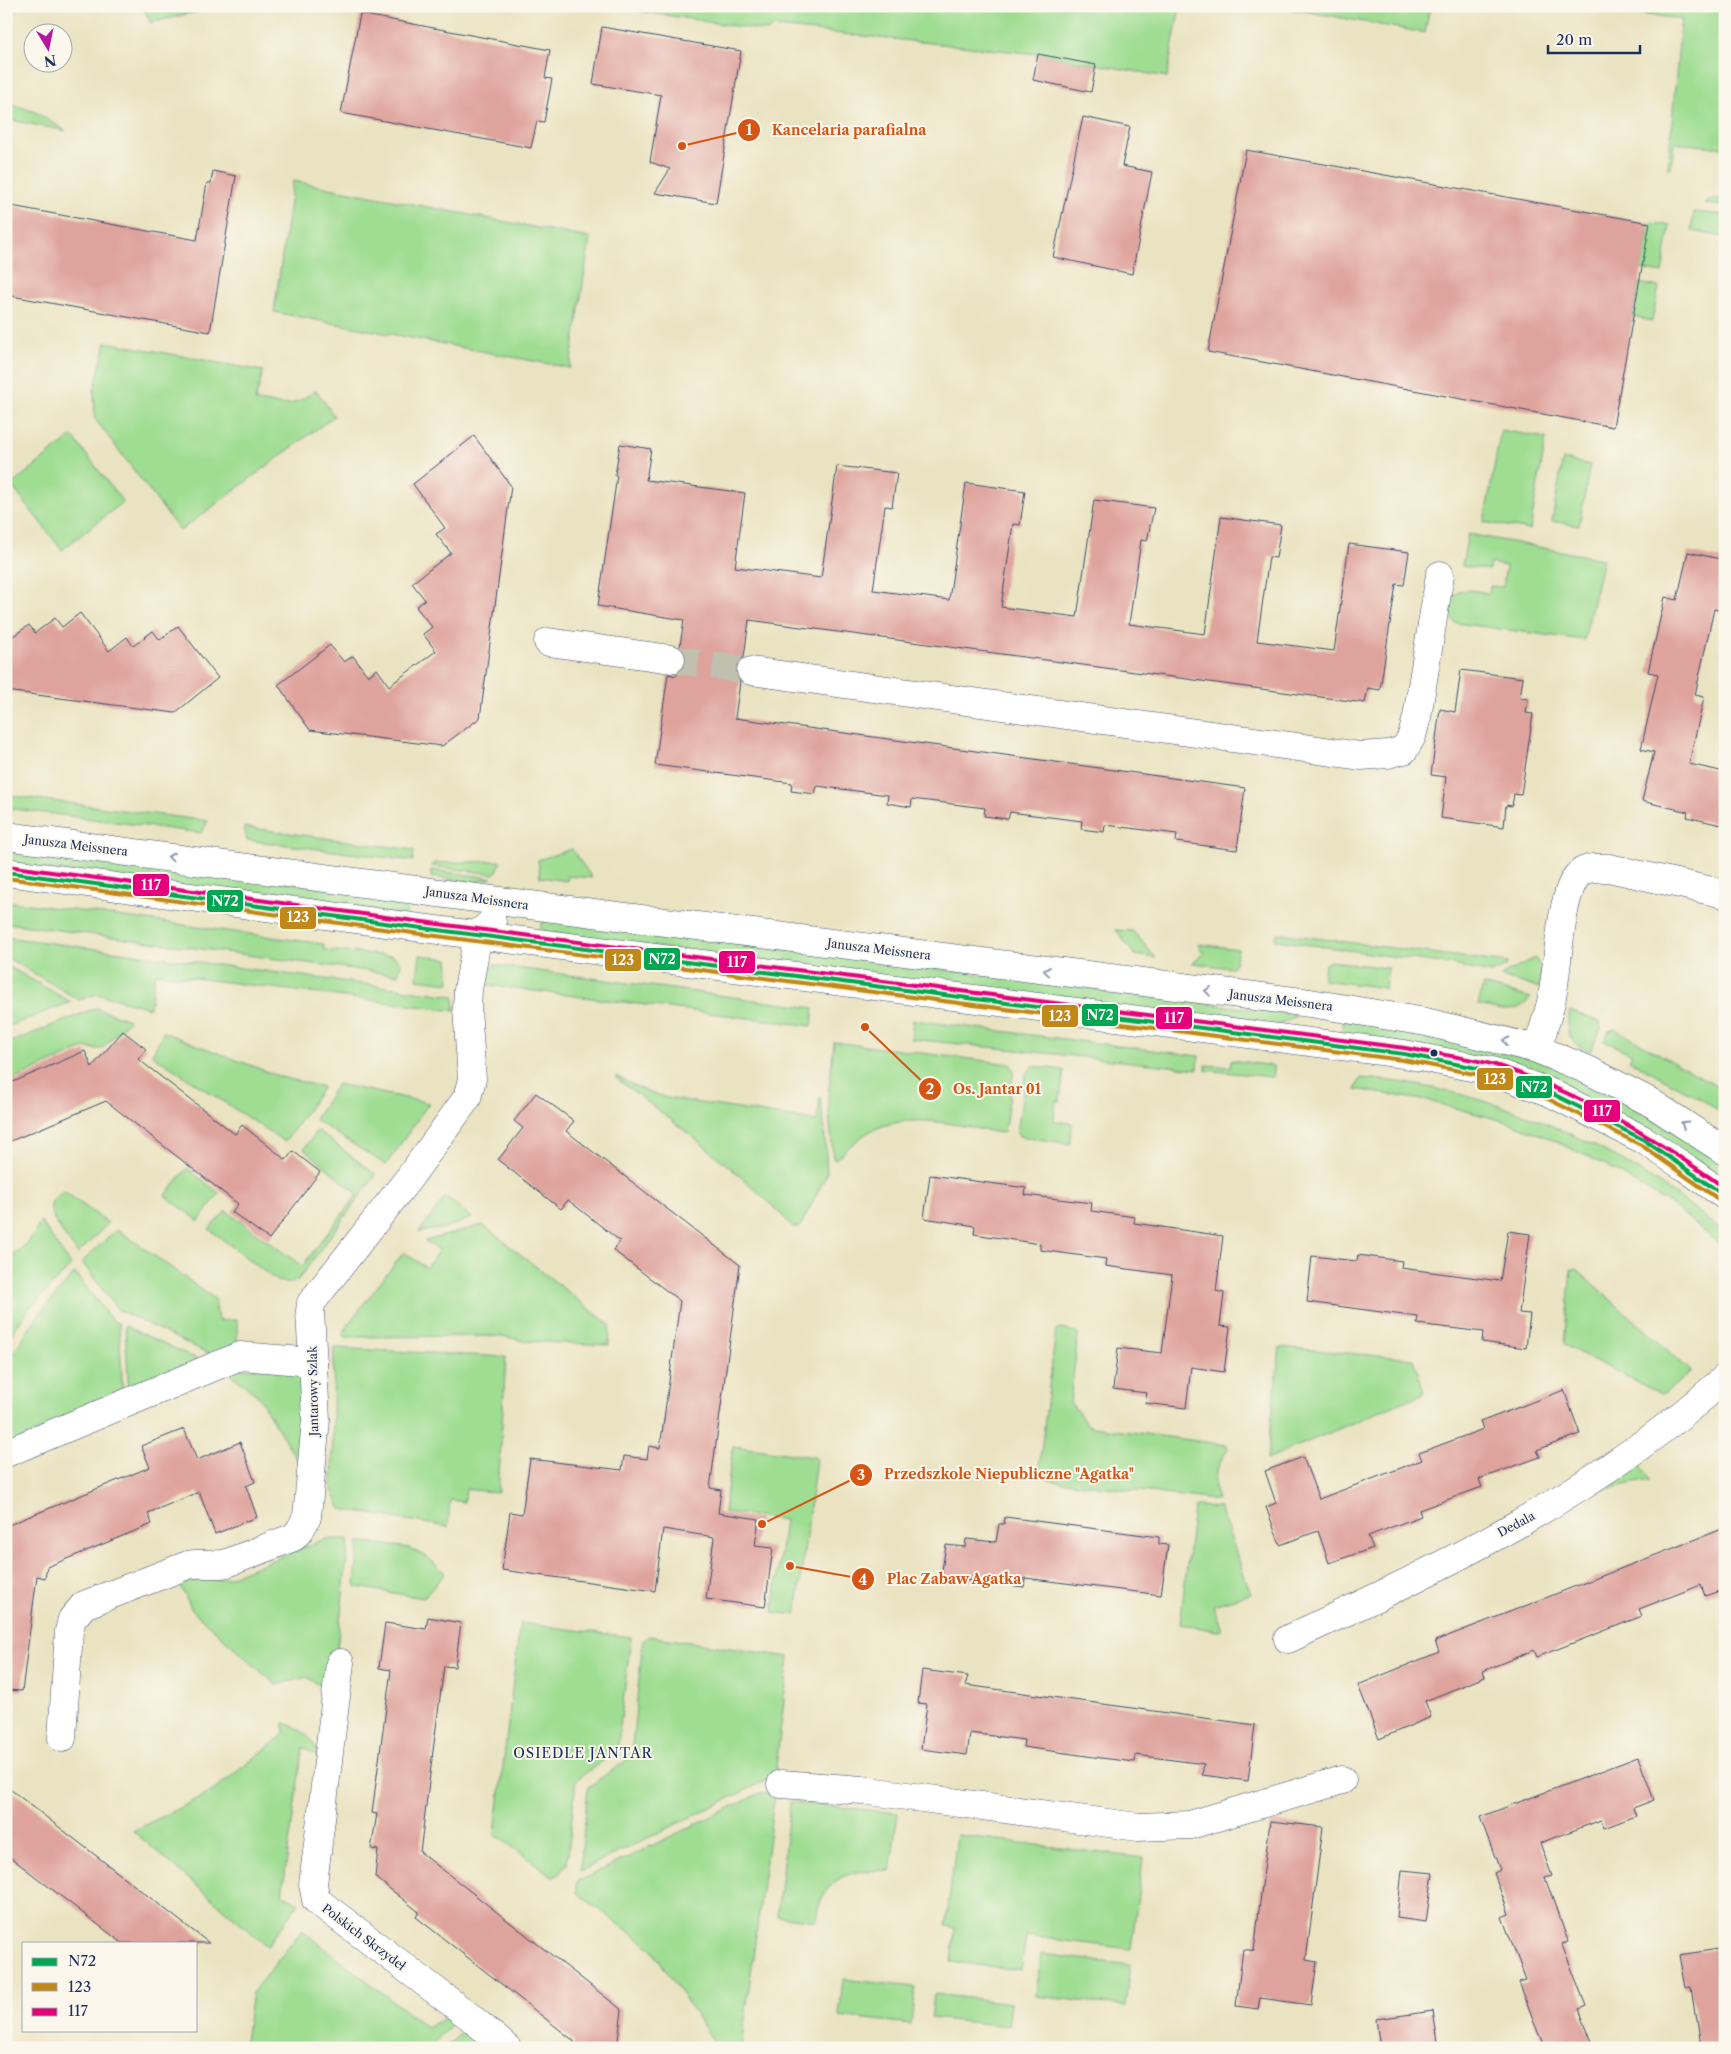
<svg xmlns="http://www.w3.org/2000/svg" width="1731" height="2054" font-family="'Libre Caslon Text',serif">
<style>
.green{fill:#9fdd92;stroke:#5d8678}
.building{fill:#dea39c}
.lines{fill:none;stroke-linecap:round;stroke-linejoin:round}
.minor-tunnel{stroke:#c1bfad;stroke-width:28;stroke-dasharray:28 14;stroke-linecap:butt}
.minor-casing{stroke:#3a4a6d;stroke-width:29}
.minor{stroke:#fff;stroke-width:28}
.bus-1-casing{stroke:#fbf7ec;stroke-width:8}
.bus-2-casing{stroke:#fbf7ec;stroke-width:8}
.bus-3-casing{stroke:#fbf7ec;stroke-width:8}
.bus-1{stroke:#00a651;stroke-width:4}
.bus-2{stroke:#c08818;stroke-width:4}
.bus-3{stroke:#e5007d;stroke-width:4}
.oneway{stroke:#8d97ae}
.bus-dot{fill:#1b2f5e;stroke:#fbf7ec;stroke-width:2}
.labels{text-anchor:middle;dominant-baseline:central;stroke-width:4;stroke-linejoin:round;paint-order:stroke}
.street-label{font-size:12px;fill:#1b2f5e;stroke:#fbf7ec}
.neighbourhood-label{font-size:14px;letter-spacing:1px;fill:#1b2f5e;stroke:#fbf7ec}
.leader{fill:none;stroke:#d45514;stroke-width:2}
.callout-dot{fill:#d45514;stroke:#fbf7ec;stroke-width:2}
.mark-label{font-size:15px;text-anchor:middle;font-weight:bold;fill:#fff}
.callout-label{font-size:14px;text-anchor:middle;font-weight:bold;fill:#d45514;stroke:#fbf7ec;stroke-width:4;stroke-linejoin:round;paint-order:stroke}
.line-badge{stroke:#fbf7ec;stroke-width:2}
.badge-label{font-size:14px;text-anchor:middle;font-weight:bold;fill:#fff}
</style>
<rect width="100%" height="100%" fill="#fbf7ec"/>
<filter id="ink" filterUnits="userSpaceOnUse"><feTurbulence type="fractalNoise" baseFrequency=".02" numOctaves="2"/><feDisplacementMap in="SourceGraphic" scale="10" xChannelSelector="R" yChannelSelector="G"/><feConvolveMatrix kernelMatrix="1 2 1 2 8 2 1 2 1" color-interpolation-filters="sRGB"/></filter>
<filter id="wash" filterUnits="userSpaceOnUse"><feTurbulence type="fractalNoise" baseFrequency=".0096" numOctaves="4" result="noise"/><feDisplacementMap in="SourceGraphic" scale="20" xChannelSelector="R" yChannelSelector="G"/><feGaussianBlur stdDeviation="1.12" result="paint"/><feColorMatrix in="noise" values="0 0 0 0 0 0 0 0 0 0 0 0 0 0 0 0 0 1.4 0 .05"/><feComposite in="paint" operator="in"/></filter>
<g filter="url(#wash)">
<rect width="100%" height="100%" fill="#eae3c1"/>
<!-- green -->
<g class="green">
<path d="M142,6h77l-68,17z"/>
<path d="M607,6h573l-13,71 -129,-23 -263,-27 -8,4z"/>
<path d="M1276,6h154l-5,27z"/>
<path d="M1577,6h148v142l-51,-5 -3,25h-3l13,-149z"/>
<path d="M6,102l29,10 31,19 -60,-12z"/>
<path d="M293,181l297,57 -20,130 -296,-56z"/>
<path d="M1713,199h12v7l-20,-2z"/>
<path d="M1694,212l31,3v22l-34,-6z"/>
<path d="M1650,223l20,2 -8,48 -21,-4z"/>
<path d="M1639,283l20,4 -7,34 -19,-4z"/>
<path d="M106,342l157,29 -8,30c31,4 35,8 61,-11l18,26 -154,115 -85,-112 -1,-27z"/>
<path d="M1501,430l45,8 -16,92 -46,-8z"/>
<path d="M72,436l51,66 -61,48 -51,-65z"/>
<path d="M1563,459l27,6 -11,61 -27,-5z"/>
<path d="M1468,534l135,25 -19,81 -129,-17 -6,-8 2,-16 7,-8 12,-1 19,3 1,-7 13,1 3,-21 -16,-3 -1,7 -27,-4z"/>
<path d="M6,795l202,26 -7,12 -195,-25z"/>
<path d="M244,827l170,23 -1,11 -166,-21z"/>
<path d="M6,846l402,52 -2,18 -400,-53z"/>
<path d="M572,849l20,29 -24,-2 -1,5 -27,-4 -2,-17z"/>
<path d="M501,861l-4,10 -4,3 -61,-8 1,-3z"/>
<path d="M431,870l61,8 -19,4 -42,-5z"/>
<path d="M6,901l318,43v6l69,6 8,7 -3,12 -392,-52z"/>
<path d="M546,919l752,96 -18,9 -2,5 -731,-97 -6,-3v-6z"/>
<path d="M1116,930l17,1 23,27 -21,-3z"/>
<path d="M1277,933l231,30 -1,3 -16,7 -43,-9 -173,-24z"/>
<path d="M6,937l448,59 1,15 -300,-38 -5,35 -53,-14 -18,6 -73,-43z"/>
<path d="M1198,944l40,5 -3,14 -4,5 -39,-5 12,-9z"/>
<path d="M420,955l28,4 2,24 -33,-4z"/>
<path d="M1535,958l6,10 -2,20 -38,-11 1,-2z"/>
<path d="M1330,961l58,7 -3,20 -62,-8 2,-16z"/>
<path d="M6,965l65,37 -65,25z"/>
<path d="M494,965l320,43 -2,18 -325,-41 3,-14z"/>
<path d="M1483,985l48,13c-17,19 -31,11 -53,7z"/>
<path d="M96,1008l33,12 -27,29 -18,-1 -78,35v-39z"/>
<path d="M1570,1011l30,11 1,7 -11,22c-23,-9 -25,-17 -20,-40z"/>
<path d="M913,1020l286,36 -1,13 -287,-30z"/>
<path d="M1343,1020l14,1 181,39 56,24 131,79v21l-80,-56 -305,-91z"/>
<path d="M1615,1029l110,62v24l-24,-16 -72,-39 3,-6 -28,-13 5,-10z"/>
<path d="M163,1032l118,45 42,10 -38,55 -133,-87z"/>
<path d="M834,1042l176,22 4,7 -10,61 -4,1c-42,-7 -90,-23 -131,-1 -12,7 -23,18 -33,27l-3,-1 -5,-59z"/>
<path d="M1231,1060l43,6 -2,11 -66,-7v-5l24,2z"/>
<path d="M1033,1066l31,4 -4,31h-4l-2,20 18,2 -2,21 -51,-8 -2,-3 9,-60z"/>
<path d="M616,1076l23,12 28,10 150,23 3,-24 4,28 3,49 -27,53h-7c-52,-56 -116,-102 -177,-149z"/>
<path d="M1361,1078c135,10 261,69 364,155v16l-53,-44 -66,-40 -60,-28 -35,-14 -83,-22 -73,-12z"/>
<path d="M337,1084l92,19 -43,62 -71,-45z"/>
<path d="M317,1130l59,45 -79,106 -6,2 -14,-2 -68,-52 17,-18 76,55 56,-72 -54,-45z"/>
<path d="M187,1168l32,25 -20,28 -34,-25z"/>
<path d="M64,1191l44,32 -30,31c-7,-10 -29,-37 -27,-49 1,-6 8,-10 13,-14z"/>
<path d="M445,1198h3l24,20 -27,10 -26,4z"/>
<path d="M41,1222l30,43 -42,44 -23,33v-88c18,1 27,-20 35,-32z"/>
<path d="M483,1225l127,100 -1,20 -86,-4 -20,-5 -159,1 -1,-4 6,-10 55,-71 22,16 13,-18 -14,-9z"/>
<path d="M117,1229l98,70 3,22 19,-1v24l-19,14 -100,-48 -36,-48z"/>
<path d="M1571,1269h5l115,102 -25,22 -5,1 -97,-49z"/>
<path d="M75,1273l36,46 8,5 4,72 -117,49v-82l34,-50z"/>
<path d="M125,1326l79,36 -75,30z"/>
<path d="M1060,1329l16,3 2,3 -8,67 18,23 5,2 134,18 1,3c-10,17 -18,33 -10,51l-3,1 -167,-20 -9,-12 17,-138z"/>
<path d="M1280,1347l134,12 10,34 -157,66z"/>
<path d="M334,1348l172,9 -8,136 -32,-4 -2,13 -14,-2 -2,27 -107,-18 -9,-19z"/>
<path d="M301,1368l-2,89 -2,3 -39,-64 -34,-27z"/>
<path d="M733,1446l81,11 2,2 -20,156 -23,-3 12,-92 -61,-8z"/>
<path d="M1638,1462l12,18 -60,12z"/>
<path d="M1197,1506l23,2 31,86 -38,11 9,25 -5,1 -37,-7 14,-117z"/>
<path d="M325,1539h24l-14,128 -14,20 -14,-10 -31,8 -84,-75 -13,-27 48,-5z"/>
<path d="M359,1541l50,7 18,9 18,16 -21,25 -67,-11 -2,-3z"/>
<path d="M520,1623l111,14 -14,114 -41,29 -9,84 -10,12h-5l-57,-42z"/>
<path d="M649,1636l140,21 -14,119 -195,95 8,-84 43,-30 12,-117z"/>
<path d="M284,1723c20,6 29,16 36,35l-17,-11 -21,147 17,9 -32,43 -134,-115 80,-40 71,-57z"/>
<path d="M775,1792l-34,256h-23l-67,-100 -74,-55v-11l183,-89z"/>
<path d="M790,1802l108,11 -8,58c-39,-3 -69,6 -74,50l-39,-5z"/>
<path d="M957,1835l186,23 -12,91 -105,-13 -5,34 -70,-8 4,-34 -9,-2z"/>
<path d="M302,1930l124,97 20,-9 7,5 -24,25h-185l8,-55z"/>
<path d="M1041,1954l89,11 -5,41 -89,-10z"/>
<path d="M843,1979l72,8 -4,37 -72,-8z"/>
<path d="M934,1994l77,9 -3,23 -77,-8z"/>
<path d="M464,2031l16,17h-36z"/>
</g>
<g id="blocks">
<!-- building -->
<g class="building">
<path d="M360,14l190,36 -5,28 7,1 -8,43 -7,-1 -6,27 -190,-35z"/>
<path d="M602,27l139,24 -25,152 -61,-10 15,-24 -20,-7 11,-67 -68,-11z"/>
<path d="M1038,54l58,11 -5,27 -58,-12z"/>
<path d="M1083,117l47,10 -8,39 30,6 -20,102 -79,-17z"/>
<path d="M1246,150l404,73 -37,204 -405,-75z"/>
<path d="M213,171l23,5 -26,156 -204,-37v-90l191,35 10,-57h4z"/>
<path d="M474,436l37,50 -31,232 -38,28 -132,-16 -32,-45 52,-40 14,17 9,-6 15,20 9,-7 12,17 47,-35 -13,-17 9,-7 -16,-20 9,-7 -13,-17 39,-30 -15,-19 9,-6 -32,-44z"/>
<path d="M620,444l31,5 -5,31 99,13 -10,74 86,11 16,-112 60,7 -5,34 -7,-1 -12,84 76,10 17,-117 59,8 -5,34 -7,-1 -12,83 76,10 17,-117 60,8 -7,33 -6,-1 -12,84 76,10 16,-117 60,8 -5,33 -7,-1 -12,84 77,10 15,-107 60,8 -5,33 -8,-1 -16,106 -12,-2 -3,15 -616,-83 -5,37 -6,5 -2,6v8l4,6 -5,36 510,70 -8,62 -61,-8 1,-8 -72,-9 -1,7 -23,-3 1,-8 -72,-9 -2,7 -24,-3 1,-8 -73,-9 -1,8 -24,-4 1,-8 -71,-9 -2,8 -24,-3 1,-8 -137,-18 13,-91 8,2 8,-8 2,-6 -1,-9 -5,-7 4,-26 -86,-14 19,-130 -2,-1z"/>
<path d="M1688,552l37,8v52l-11,-3 -19,86 9,2 -15,67 36,8v54l-38,-9 1,-5 -46,-11 12,-49 -13,-3 17,-75 -10,-2 17,-75 12,3z"/>
<path d="M80,613l29,38 18,-14 6,9 20,-15 7,9 18,-14 40,52 -43,35 -169,-22v-50l23,-16 6,8 20,-15 7,9z"/>
<path d="M1461,670l62,8 -3,20 8,1 -2,14 7,1 -12,81 -7,-1 -2,12 -6,-1 -2,22 -63,-9 5,-41 -15,-2 9,-66 15,3z"/>
<path d="M123,1031l23,18 -8,10 97,75 7,-9 44,35 7,-9 27,21 -51,67 -37,-27 6,-8 -132,-103 -100,42v-58l79,-34 7,16z"/>
<path d="M536,1093l38,28 -8,10 174,134 -30,223 11,2 -3,23 41,6 -4,27 18,2 -8,59 -59,-8 8,-62 -51,-8 -8,62 -153,-21 8,-58 12,2 8,-55 92,11 2,-14 23,3 2,-13 11,2 20,-147 -67,-51 7,-9 -52,-41 -7,9 -63,-49 25,-32 -9,-7z"/>
<path d="M930,1175l96,13 -1,7 67,8 -1,8 44,6 -1,6 89,13 -7,55 8,2 -4,33 10,1 -6,45 -33,-5 -5,41 -41,-5 2,-10 -34,-4 5,-41 44,5 10,-78 -67,-9 1,-7 -66,-9v-6l-66,-10 1,-8 -51,-8z"/>
<path d="M1508,1231l22,3 -11,79 11,1 -4,34 -44,-6 1,-10 -66,-8 1,-7 -111,-15 5,-46 45,5 1,-6 44,6 -1,7 99,13z"/>
<path d="M1564,1390l16,44 -43,16 3,7 -61,22 3,8 -63,23 2,6 -53,20 5,12 -44,15 -11,-32 -38,14 -14,-38 10,-4 -11,-32 38,-14 16,42 103,-39 -3,-7 64,-24 -3,-7z"/>
<path d="M184,1429l13,31 43,-18 15,40 -9,4 11,31 -42,17 -16,-42 -51,21 4,11 -105,43 -2,11 -8,-2 -15,115 -16,-1v-164l144,-59 -9,-21z"/>
<path d="M1005,1517l154,20v7l9,1 -7,50 -136,-17 -1,9 -83,-10 5,-32 19,2 1,-8 30,3 3,-18h5z"/>
<path d="M1725,1528v61l-20,7 -4,-11 -62,24 3,7 -33,13 -72,28 -3,-7 -51,21 2,6 -60,24 6,16 -52,22 -21,-54 81,-33 -4,-11z"/>
<path d="M428,1617l33,6 -6,44 -11,-1 -24,186 202,158 -5,38h-44l1,-7 -158,-124 3,-5 -44,-35 3,-27 -7,-1 6,-35 -5,-1 19,-143 -12,-2 6,-45 41,6z"/>
<path d="M922,1670l46,6 -3,9 290,40 -7,56 -46,-6 2,-11 -68,-9 -1,7 -34,-4 -78,-11 1,-7 -54,-7 -3,22 -46,-6 6,-45 -9,-1z"/>
<path d="M1638,1757l16,43 -21,8 3,8 -32,12 -3,-8 -61,23 12,33 -7,2 23,63 -6,3 24,62 -7,3 15,39h-50l-25,-66 7,-2 -24,-63 7,-3 -15,-41 6,-3 -20,-53z"/>
<path d="M6,1786l155,120 48,37h-87l-116,-89z"/>
<path d="M1270,1821l53,6 -17,133 11,2 -6,43 -51,-7 -2,11 -22,-3 7,-57 11,2z"/>
<path d="M1402,1870l31,3 -7,49 -29,-4z"/>
<path d="M1725,1948v100h-25l-9,-61 -6,1 -6,-33z"/>
<path d="M1433,2011l6,37h-59l-4,-29z"/>
</g>
</g>
</g>
<g filter="url(#ink)">
<use href="#blocks" fill-opacity="0" stroke="#3a4a6d" stroke-width="1"/>
<g class="lines">
<!-- minor-tunnel -->
<path class="minor-tunnel" d="M671,659l80,12"/>
<!-- minor casing -->
<g class="minor-casing">
<g id="minor">
<path d="M548,642l123,17"/>
<path d="M751,671l610,85 27,-2 16,-4 8,-14 5,-19 23,-142"/>
<path d="M6,836l508,67 796,100 116,19 111,27 51,21 62,32 75,49"/>
<path d="M6,872l408,55 990,127 88,17 59,22 93,47 42,28 39,28"/>
<path d="M1537,1049c5,-17 12,-35 15,-52 6,-28 8,-101 25,-121 9,-10 20,-8 32,-8l116,26"/>
<path d="M6,1453l234,-97 73,6"/>
<path d="M1288,1639c154,-71 310,-147 437,-261"/>
<path d="M340,1663l-27,221 3,16 153,116 38,32"/>
<path d="M62,1738l7,-107 3,-12 12,-14 104,-40c13,-4 27,2 39,-2l67,-26 6,-7 7,-13 9,-98 -6,-108 1,-8 98,-125 58,-80 5,-19 -5,-71 1,-18 10,-56 14,-12"/>
<path d="M781,1784l81,6 276,37 52,-2 152,-45"/>
</g>
</g>
<!-- minor -->
<use href="#minor" class="minor"/>
<!-- bus-1 casing -->
<g class="bus-1-casing">
<path id="bus-1" d="M6,872l408,55 990,127 88,17 59,22 93,47 81,56"/>
</g>
<!-- bus-2 casing -->
<g class="bus-2-casing">
<path id="bus-2" d="M6,878l407,55 990,127 87,17 58,22 93,46 80,56"/>
</g>
<!-- bus-3 casing -->
<g class="bus-3-casing">
<path id="bus-3" d="M7,866l408,55 990,127c30,6 61,9 90,17 83,26 159,73 230,123"/>
</g>
<!-- bus-1 -->
<use href="#bus-1" class="bus-1"/>
<!-- bus-2 -->
<use href="#bus-2" class="bus-2"/>
<!-- bus-3 -->
<use href="#bus-3" class="bus-3"/>
</g>
<!-- one-way arrows -->
<defs><path id="oneway-chevron" d="M-2-3.5L2.5 0L-2 3.5" fill="none" stroke-width="1.6" stroke-linecap="round" stroke-linejoin="round" transform="scale(1.25)"/></defs>
<g class="oneway">
<use href="#oneway-chevron" transform="translate(171 857) rotate(-173)"/>
<use href="#oneway-chevron" transform="translate(1047 971) rotate(-173)"/>
<use href="#oneway-chevron" transform="translate(1208 991) rotate(-173)"/>
<use href="#oneway-chevron" transform="translate(1506 1041) rotate(-166)"/>
<use href="#oneway-chevron" transform="translate(1684 1124) rotate(-148)"/>
</g>
</g>
<!-- markers -->
<circle class="bus-dot" cx="1434" cy="1053" r="4.5"/>
<g class="labels">
<!-- street labels -->
<g class="street-label">
<text transform="translate(76 845) rotate(7)">Janusza Meissnera</text>
<text transform="translate(477 898) rotate(8)">Janusza Meissnera</text>
<text transform="translate(879 949) rotate(7)">Janusza Meissnera</text>
<text transform="translate(1281 1000) rotate(7)">Janusza Meissnera</text>
<text transform="translate(313 1391) rotate(-91)">Jantarowy Szlak</text>
<text transform="translate(1516 1524) rotate(-28)">Dedala</text>
<text transform="translate(364 1937) rotate(37)">Polskich Skrzydeł</text>
</g>
<!-- neighbourhood labels -->
<g class="neighbourhood-label">
<text x="583" y="1753">OSIEDLE JANTAR</text>
</g>
</g>
<!-- callouts -->
<path class="leader" d="M682 146L749 130M865 1027L930 1089M762 1524L861 1475M790 1566L863 1579"/>
<g class="callout-dot">
<circle cx="682" cy="146" r="5"/>
<circle cx="865" cy="1027" r="5"/>
<circle cx="762" cy="1524" r="5"/>
<circle cx="790" cy="1566" r="5"/>
<circle cx="749" cy="130" r="12"/>
<circle cx="930" cy="1089" r="12"/>
<circle cx="861" cy="1475" r="12"/>
<circle cx="863" cy="1579" r="12"/>
</g>
<g class="mark-label">
<text x="749" y="135">1</text>
<text x="930" y="1094">2</text>
<text x="861" y="1480">3</text>
<text x="863" y="1585">4</text>
</g>
<g class="callout-label">
<text x="849" y="135">Kancelaria parafialna</text>
<text x="997" y="1094">Os. Jantar 01</text>
<text x="1009" y="1479">Przedszkole Niepubliczne "Agatka"</text>
<text x="954" y="1584">Plac Zabaw Agatka</text>
</g>
<g class="line-badge">
<rect x="132" y="873" width="38" height="24" rx="5" fill="#e5007d"/>
<rect x="206" y="889" width="38" height="24" rx="5" fill="#00a651"/>
<rect x="279" y="906" width="38" height="24" rx="5" fill="#c08818"/>
<rect x="643" y="947" width="38" height="24" rx="5" fill="#00a651"/>
<rect x="604" y="948" width="38" height="24" rx="5" fill="#c08818"/>
<rect x="718" y="950" width="38" height="24" rx="5" fill="#e5007d"/>
<rect x="1081" y="1003" width="38" height="24" rx="5" fill="#00a651"/>
<rect x="1041" y="1004" width="38" height="24" rx="5" fill="#c08818"/>
<rect x="1155" y="1006" width="38" height="24" rx="5" fill="#e5007d"/>
<rect x="1476" y="1067" width="38" height="24" rx="5" fill="#c08818"/>
<rect x="1515" y="1075" width="38" height="24" rx="5" fill="#00a651"/>
<rect x="1583" y="1099" width="38" height="24" rx="5" fill="#e5007d"/>
</g>
<g class="badge-label">
<text x="151" y="890">117</text>
<text x="225" y="906">N72</text>
<text x="298" y="922">123</text>
<text x="662" y="964">N72</text>
<text x="623" y="965">123</text>
<text x="737" y="967">117</text>
<text x="1100" y="1020">N72</text>
<text x="1060" y="1021">123</text>
<text x="1174" y="1023">117</text>
<text x="1495" y="1084">123</text>
<text x="1534" y="1092">N72</text>
<text x="1602" y="1116">117</text>
</g>
<!-- margin -->
<rect width="1731" height="2054" fill="none" stroke="#fbf7ec" stroke-width="25"/>
<!-- legend -->
<rect x="22" y="1942" width="175" height="90" fill="#fbf7ec" stroke="#a1a7b3"/>
<rect x="32" y="1958" width="25" height="8" fill="#00a651" stroke="#a1a7b3"/>
<text x="68" y="1966" font-size="15" fill="#1b2f5e">N72</text>
<rect x="32" y="1983" width="25" height="8" fill="#c08818" stroke="#a1a7b3"/>
<text x="68" y="1992" font-size="15" fill="#1b2f5e">123</text>
<rect x="32" y="2008" width="25" height="8" fill="#e5007d" stroke="#a1a7b3"/>
<text x="68" y="2016" font-size="15" fill="#1b2f5e">117</text>
<!-- north arrow -->
<g transform="translate(48 48) rotate(170)"><circle r="24" fill="#fbf7ec" stroke="#a1a7b3"/>
<path d="M0-4L9 19L0 12L-9 19Z" fill="#b5179e"/>
<text y="-8" font-size="14" font-weight="bold" text-anchor="middle" fill="#1b2f5e">N</text>
</g>
<!-- scale -->
<path d="M1548 45v8h92v-8" fill="none" stroke="#1b2f5e" stroke-width="2.5"/>
<text x="1556" y="45" font-size="15" fill="#1b2f5e" stroke="#fbf7ec" stroke-width="4" paint-order="stroke">20 m</text>
</svg>
